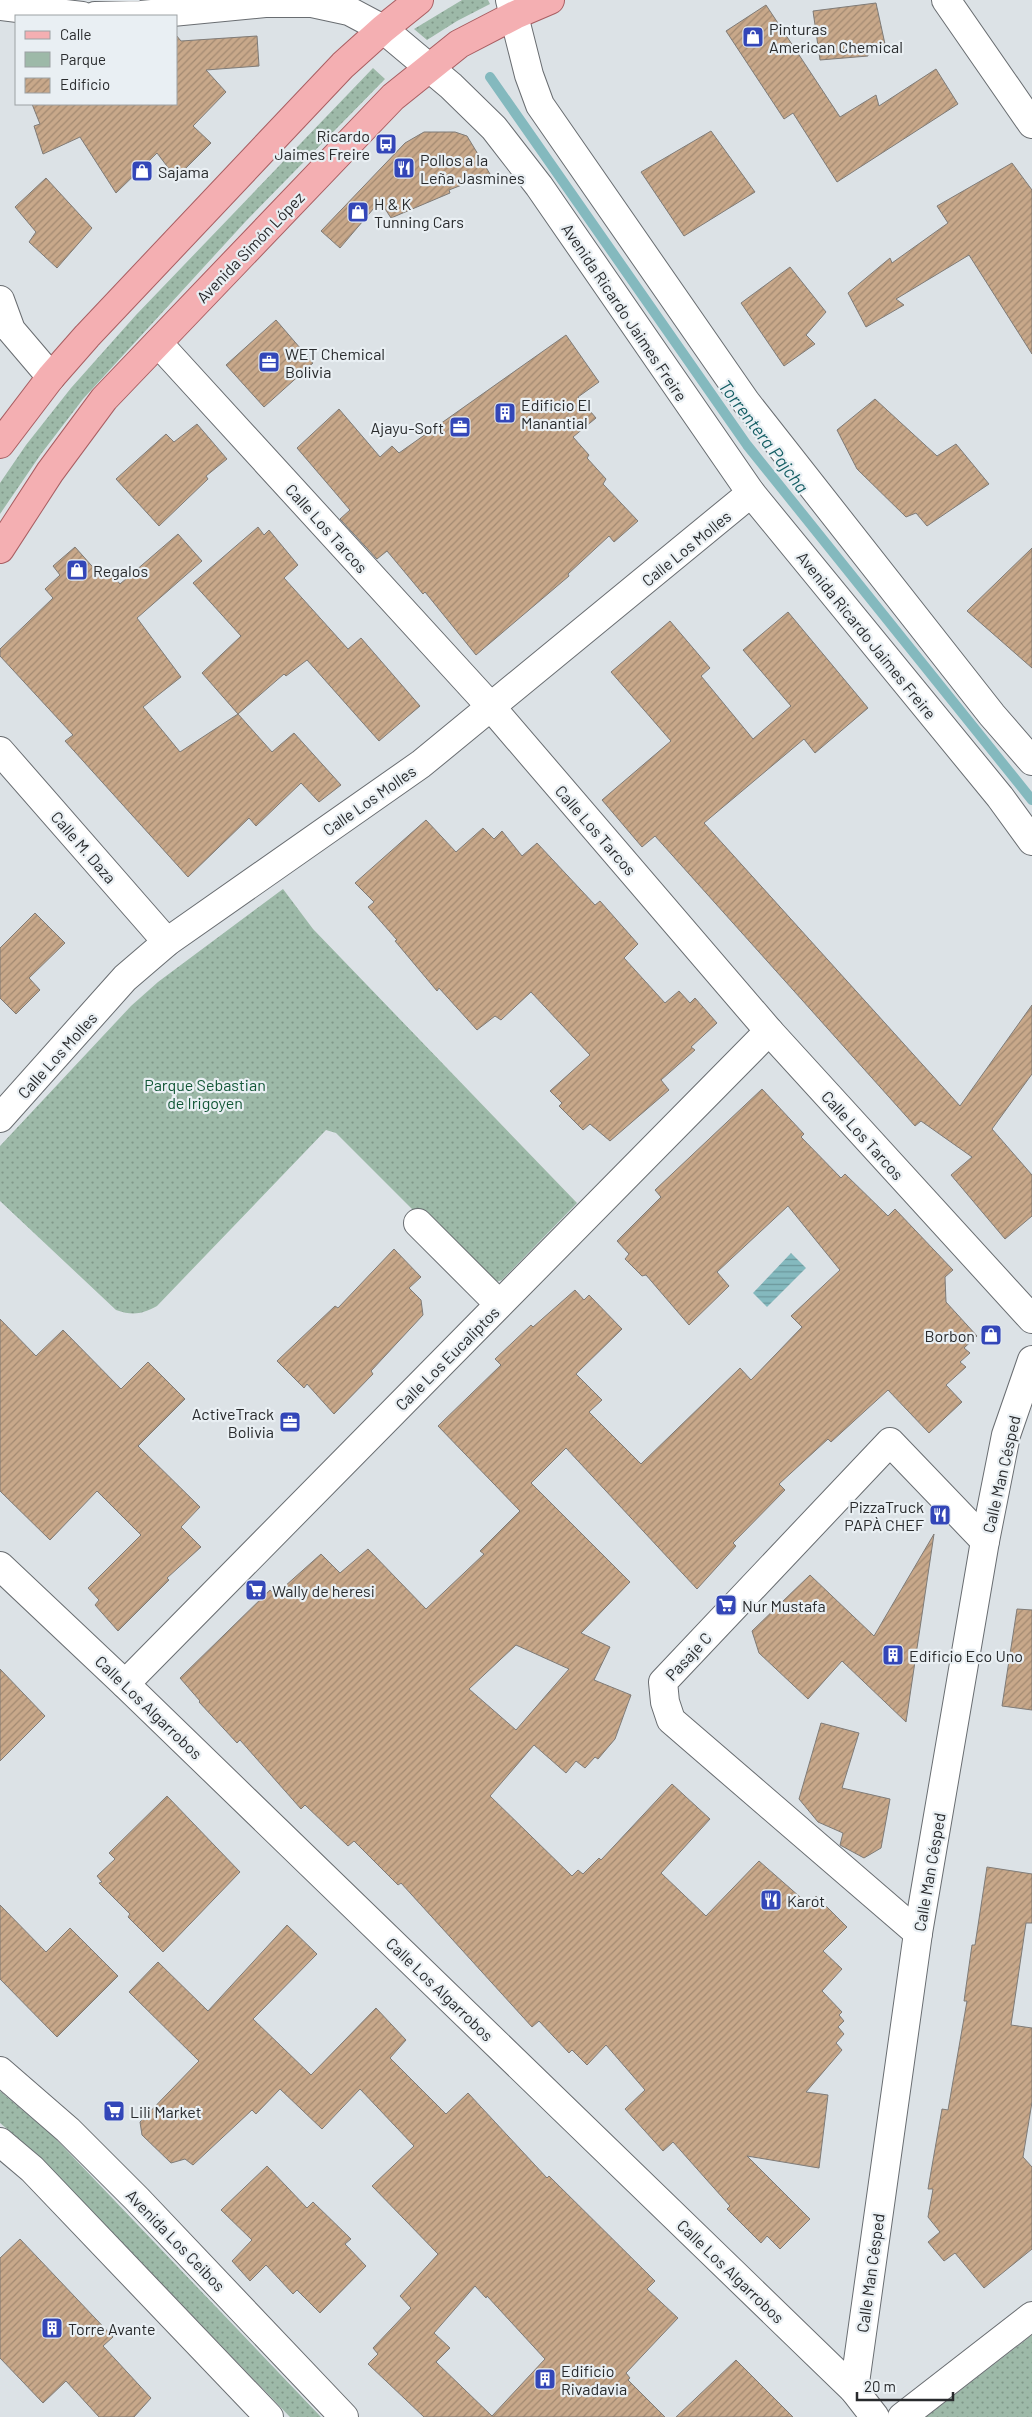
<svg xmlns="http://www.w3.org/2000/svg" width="1032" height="2417" font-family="Barlow,sans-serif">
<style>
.green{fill:url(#green-dots)}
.water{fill:url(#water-rules)}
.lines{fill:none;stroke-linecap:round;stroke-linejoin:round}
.stream{stroke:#84b9be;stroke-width:10}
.building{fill:url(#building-hatch);stroke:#7f7b77;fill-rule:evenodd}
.minor-casing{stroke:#696d71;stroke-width:30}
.tertiary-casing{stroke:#696d71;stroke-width:30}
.secondary-casing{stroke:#696d71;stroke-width:30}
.primary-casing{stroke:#a85e62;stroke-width:30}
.minor{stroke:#fff;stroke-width:28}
.tertiary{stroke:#fff;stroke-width:28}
.secondary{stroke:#fff;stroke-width:28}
.primary{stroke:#f4afb2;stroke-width:28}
.labels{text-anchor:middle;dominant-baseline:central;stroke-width:4.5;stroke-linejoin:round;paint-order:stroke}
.poi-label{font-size:16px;fill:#292b2d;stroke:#e9eff3;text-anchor:start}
.street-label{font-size:16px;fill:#292b2d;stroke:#e9eff3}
.park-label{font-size:16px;fill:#115636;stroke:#e9eff3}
.water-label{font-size:18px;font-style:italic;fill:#135d63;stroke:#e9eff3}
</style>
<defs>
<pattern id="green-dots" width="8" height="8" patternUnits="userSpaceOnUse" patternTransform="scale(1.25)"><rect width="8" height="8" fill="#9db9a8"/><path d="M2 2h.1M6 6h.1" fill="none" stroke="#809789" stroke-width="1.8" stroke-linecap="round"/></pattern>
<pattern id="water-rules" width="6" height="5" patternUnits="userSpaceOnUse" patternTransform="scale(1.25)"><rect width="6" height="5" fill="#84b9be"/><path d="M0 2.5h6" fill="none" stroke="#6c979b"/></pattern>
<pattern id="building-hatch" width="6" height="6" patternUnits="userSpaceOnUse" patternTransform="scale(1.25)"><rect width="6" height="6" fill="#c8a88a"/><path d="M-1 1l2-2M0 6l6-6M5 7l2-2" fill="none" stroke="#a28971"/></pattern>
</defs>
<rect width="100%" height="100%" fill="#dce2e6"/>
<!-- green -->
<g class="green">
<path d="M462,0h26l2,4 -33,17 -30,19 -13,-11z"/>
<path d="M373,68l12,11 -139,142 -163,178 -42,55 -41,60v-31l26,-38 45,-57 65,-73z"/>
<path d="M283,889l30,40 264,274 -75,77 -8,3 -11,-3 -147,-147 -10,-3 -169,176c-15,8 -24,10 -41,4l-116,-109v-55l131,-140 27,-24z"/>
<path d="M0,2091l53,45 268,281h-31l-252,-262 -38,-32z"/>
<path d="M1032,2335v82h-106z"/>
</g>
<!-- water -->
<path class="water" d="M791,1253l15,15 -39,39 -14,-14z"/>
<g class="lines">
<!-- stream -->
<path class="stream" d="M490,77l257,368 285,355"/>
</g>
<!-- building -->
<g class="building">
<path d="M876,3l9,41 -19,4 2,8 -48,4 -7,-49z"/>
<path d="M766,5l74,112 36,-22 3,11 57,-37 22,35 -121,78 -44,-69 -9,6 -58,-88z"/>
<path d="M176,35l5,6 76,-5 2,30 -53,4 20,22 -33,34 18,17 -35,35 -19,-25 -41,40 -36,-56 -37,17 -9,-28 6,-2 -8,-20h144z"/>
<path d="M711,131l44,61 -71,44 -43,-64z"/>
<path d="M424,132h31l12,4 23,38 -41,16 1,3 -59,25 -11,-17 -40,47 -19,-17 84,-88z"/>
<path d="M1012,163l20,27v164l-63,-99 -73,44 8,6 -38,22 -18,-34 42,-35 2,5 56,-40 -11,-17z"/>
<path d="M46,178l46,50 -35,40 -28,-26 7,-10 -21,-25z"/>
<path d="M790,267l36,45 -20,23 9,9 -31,22 -43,-63z"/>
<path d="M276,320l37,43 -49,44 -38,-42z"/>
<path d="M566,335l33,47 -21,15 18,21 -23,19 16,18 -2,3 19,21 -3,5 35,37 -24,21 -5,-6 -41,38 1,2 -93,79 -51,-63 -2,2 -36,-43 -10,8 -37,-40 10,-9 -53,-62 42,-39 41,48 12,-11 7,7z"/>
<path d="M875,399l62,57 19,-12 33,40 -62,42 -11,-13 -10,4 -49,-48 -20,-39z"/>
<path d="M197,424l30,35 -21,17 2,3 -49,47 -43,-47 50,-45 8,8z"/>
<path d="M258,527l6,8 5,-5 29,35 -14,13 64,71 13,-11 59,68 -41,35 -72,-81 -21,16 -2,-2 -46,40 -36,-41 39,-37 -48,-53z"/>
<path d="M178,534l24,27 -65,57 44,59 -38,30 37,45 58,-38 34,38 22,-19 47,52 -22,17 -18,-19 -45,43 -7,-8 -61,59 -123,-136 8,-6 -73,-79v-7l53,-51 -8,-9 15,-14 -7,-9 22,-19 24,27 7,-6 14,16z"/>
<path d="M1032,548v120l-65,-57z"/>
<path d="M788,612l80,96 -53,45 -11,-14 -100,84 256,283 72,-101v69l-40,55 40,46v41l-27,23 -54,-64 21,-18 -51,-36 -6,5 -260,-290 -13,11 -40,-47 69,-59 -60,-69 59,-51 40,47 -9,8 52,63 38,-33 -48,-56z"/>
<path d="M426,820l30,32 27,-24 11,11 8,-8 20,25 15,-13 58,62 5,-4 38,43 -14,14 41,45 14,-12 11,12 5,-5 22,25 -26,24 4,3 -34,30 8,10 -59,51 -20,-17 -7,6 -24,-24 3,-3 -12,-12 40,-36 -59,-63 -30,28 -6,-4 -18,14 -38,-42 -2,3 -42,-50 2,-1 -29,-33 6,-5 -19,-19z"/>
<path d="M35,913l30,30 -36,35 11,12 -24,24 -16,-16v-50z"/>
<path d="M762,1089l42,45 -3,3 40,41 4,-4 43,42 7,-7 58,61 -8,7 1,25 31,34 -13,12 6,5 -10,9 6,5 -20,18 16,17 -33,31 -41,-43 -57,52 -3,-3 -49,45 6,6 -52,53 3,3 -39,43 -131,-141 -35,35 99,99 -49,51 29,14 -16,33 37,15 -16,44 -17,20 -3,-2 -10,11 -9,-7 -10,12 -32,-28 -44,51 82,80 6,-6 5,4 16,-16 2,2 71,-76 38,35 -49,54 45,43 53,-55 49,43 8,-8 31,31 -24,24 19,18 -20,22 20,21 -3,3 5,6 -6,6 6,7 -8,9 6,7 -36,42 22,3 -9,73 -72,-12 63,63 -30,30 -13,-13 -6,7 -34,-34 3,-3 -57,-64 -10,9 -38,-42 20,-19 -39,-45 -19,20 -15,-15 -3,3 -30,-32 -7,6 -131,-144 -3,2 -44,-44 -6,5 -43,-41 -4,4 -61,-69 -3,3 -38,-41 1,-1 -20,-23 90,-88 5,5 46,-41 19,19 28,-24 58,60 58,-55 -4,-3 40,-40 -82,-85 63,-61 -6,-6 36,-34 2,2 42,-37 9,10 5,-5 33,34 -46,45 26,26 -13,12 52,52 99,-96 11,12 51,-53 -11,-11 49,-46 -52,-64 -71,66 12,14 -40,39 -43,-50 -4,1 -17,-17 4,-5 -12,-13 44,-44 -6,-7zM516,1645l53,24 -53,61 -47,-41z"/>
<path d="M394,1249l27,28 -12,11 12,12 2,15 -52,56 2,3 -39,40 -27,-30 -3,4 -27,-27 58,-55 3,2z"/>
<path d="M0,1319l36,37 27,-26 58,59 27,-27 37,37 -47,47 62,61 -19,20 20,20 -34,31 2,2 -51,51 -23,-26 4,-5 -11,-12 53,-53 -44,-44 -47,49 -50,-49z"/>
<path d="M934,1534l-28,188 -64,-61 -34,38 -49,-46 -7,-22 58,-56 64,61z"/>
<path d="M1017,1609l15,1v100l-30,-4z"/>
<path d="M0,1669l45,47 -45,45z"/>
<path d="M821,1723l38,10 -17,55 48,11 -9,49 -17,10 -24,-13 3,-12 -25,-11 -19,-23z"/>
<path d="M167,1796l73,76 -77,80 -35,-35 2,-3 -31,-31 3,-1 -5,-6 18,-17 -6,-6z"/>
<path d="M987,1867l45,7v49h-6l-15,102 21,3v74l-9,55 9,10v82l-48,39 -29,-35 -11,8 -16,-19 12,-10 -12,-15 5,-28h-5l14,-80 6,1 19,-109h-3l8,-56h3z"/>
<path d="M0,1905l46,47 24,-24 48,48 -61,61 -57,-58z"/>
<path d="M287,1925l30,29 -64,65 58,56 65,-67 30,32 -16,18 56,56 22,-21 79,85 2,-2 106,105 -8,8 31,29 -52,55 4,5 -2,2 37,37h-241l-56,-53 10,-10 -5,-6 38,-40 -11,-12 38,-42 -66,-68 42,-40 -54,-57 -38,40 -42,-40 -24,25 -4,-4 -59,55 -8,-6 -14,4 -29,-28 -2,-13 59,-61 -70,-69 29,-30 50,49zM475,2286l11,12 1,-2 58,63 -53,57 -56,-54 14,-14 -16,-15z"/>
<path d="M267,2166l40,42 6,-6 38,37 -6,5 21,22 -46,47 -23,-23 -4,4 -27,-29 -16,16 -18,-20 20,-21 -31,-30z"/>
<path d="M20,2239l93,98 -10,9 48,52 -17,19h-35l-33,-36 -23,22 -43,-45v-100z"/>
<path d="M736,2360l57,57h-117z"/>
</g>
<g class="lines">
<!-- minor casing -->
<g class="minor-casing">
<g id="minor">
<path d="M946,0l86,124"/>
<path d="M0,300l11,30 40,47"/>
<path d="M158,343l333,364 278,324 263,288"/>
<path d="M0,751l167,191"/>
<path d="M0,1118l125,-140 42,-36 254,-178 330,-271"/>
<path d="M418,1223l81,81"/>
<path d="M0,1566l125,118 729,706 21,27"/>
<path d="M125,1684l644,-653"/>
<path d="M918,1933l-247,-213 -6,-18 -2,-20 227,-240 95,99"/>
<path d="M854,2390l64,-457 67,-392 21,-106 26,-75"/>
</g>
</g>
<!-- tertiary casing -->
<g class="tertiary-casing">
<g id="tertiary">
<path d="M0,2071l68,59 69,69 207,218"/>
<path d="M0,2142l32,27 237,248"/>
<path d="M902,2417l130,-101"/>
</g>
</g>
<!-- secondary casing -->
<g class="secondary-casing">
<g id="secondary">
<path d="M510,0l19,75 11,30 206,297 246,313 40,46"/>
<path d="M0,6l82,10"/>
<path d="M95,16l46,-1 124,-12h47l37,8 34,18 68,57 43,42 45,58 212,307 249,304 32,44"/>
</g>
</g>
<!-- primary casing -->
<g class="primary-casing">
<g id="primary">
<path d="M0,444l51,-67 36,-41 256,-271 40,-36 36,-29"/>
<path d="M0,549l50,-77 54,-73 289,-302 66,-53 56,-29 35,-15"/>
</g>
</g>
<!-- minor -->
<use href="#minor" class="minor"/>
<!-- tertiary -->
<use href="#tertiary" class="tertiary"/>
<!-- secondary -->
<use href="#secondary" class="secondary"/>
<!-- primary -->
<use href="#primary" class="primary"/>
</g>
<!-- icons -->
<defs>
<g id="shop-square" transform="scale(1.125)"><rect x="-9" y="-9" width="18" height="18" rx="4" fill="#3346b8" stroke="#e9eff3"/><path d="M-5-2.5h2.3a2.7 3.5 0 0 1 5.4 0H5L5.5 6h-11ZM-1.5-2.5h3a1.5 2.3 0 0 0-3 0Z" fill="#fff"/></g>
<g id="bus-square" transform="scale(1.125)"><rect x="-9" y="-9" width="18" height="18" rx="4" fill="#3346b8" stroke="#e9eff3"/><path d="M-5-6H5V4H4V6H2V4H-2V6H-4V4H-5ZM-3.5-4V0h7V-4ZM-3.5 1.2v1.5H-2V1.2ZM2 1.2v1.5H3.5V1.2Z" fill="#fff"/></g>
<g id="restaurant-square" transform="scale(1.125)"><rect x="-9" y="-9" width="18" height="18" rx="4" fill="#3346b8" stroke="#e9eff3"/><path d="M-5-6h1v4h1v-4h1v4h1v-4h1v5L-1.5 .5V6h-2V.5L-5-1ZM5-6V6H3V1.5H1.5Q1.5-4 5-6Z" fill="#fff"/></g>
<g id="office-square" transform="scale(1.125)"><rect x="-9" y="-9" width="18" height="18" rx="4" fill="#3346b8" stroke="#e9eff3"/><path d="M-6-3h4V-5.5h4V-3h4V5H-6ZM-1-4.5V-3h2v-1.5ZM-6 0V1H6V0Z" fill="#fff"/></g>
<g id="building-square" transform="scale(1.125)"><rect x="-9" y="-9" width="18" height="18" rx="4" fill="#3346b8" stroke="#e9eff3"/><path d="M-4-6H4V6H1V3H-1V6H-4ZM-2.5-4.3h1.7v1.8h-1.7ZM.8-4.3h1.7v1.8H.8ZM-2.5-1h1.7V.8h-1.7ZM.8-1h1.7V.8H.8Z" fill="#fff"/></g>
<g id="supermarket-square" transform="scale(1.125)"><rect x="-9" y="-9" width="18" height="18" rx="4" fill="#3346b8" stroke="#e9eff3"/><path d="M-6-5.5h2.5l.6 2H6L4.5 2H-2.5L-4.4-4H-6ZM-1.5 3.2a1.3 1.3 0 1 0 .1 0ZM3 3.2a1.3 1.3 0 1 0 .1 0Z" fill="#fff"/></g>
</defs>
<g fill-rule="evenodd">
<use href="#shop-square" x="753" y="37"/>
<use href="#bus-square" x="386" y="144"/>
<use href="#restaurant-square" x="404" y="168"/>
<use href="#shop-square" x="142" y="171"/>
<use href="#shop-square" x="358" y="212"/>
<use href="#office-square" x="269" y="362"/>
<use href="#building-square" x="505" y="413"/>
<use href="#office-square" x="460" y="427"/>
<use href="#shop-square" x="77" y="570"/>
<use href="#shop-square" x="991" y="1335"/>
<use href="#office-square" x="290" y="1422"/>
<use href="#restaurant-square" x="940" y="1515"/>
<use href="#supermarket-square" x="256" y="1590"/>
<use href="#supermarket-square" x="726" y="1605"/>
<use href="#building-square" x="893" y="1655"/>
<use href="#restaurant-square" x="771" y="1900"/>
<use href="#supermarket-square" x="114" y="2111"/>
<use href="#building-square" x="52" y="2328"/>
<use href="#building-square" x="545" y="2379"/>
</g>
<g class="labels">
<!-- poi labels -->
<g class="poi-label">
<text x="769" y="28">Pinturas<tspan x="769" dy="18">American Chemical</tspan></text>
<text x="370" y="135" text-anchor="end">Ricardo<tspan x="370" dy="18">Jaimes Freire</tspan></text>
<text x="420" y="159">Pollos a la<tspan x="420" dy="18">Leña Jasmines</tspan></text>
<text x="158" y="171">Sajama</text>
<text x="374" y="203">H &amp; K<tspan x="374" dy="18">Tunning Cars</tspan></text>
<text x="285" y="353">WET Chemical<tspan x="285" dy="18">Bolivia</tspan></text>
<text x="521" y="404">Edificio El<tspan x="521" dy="18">Manantial</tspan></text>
<text x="444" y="427" text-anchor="end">Ajayu-Soft</text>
<text x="93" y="570">Regalos</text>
<text x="975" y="1335" text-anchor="end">Borbon</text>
<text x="274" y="1413" text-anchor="end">ActiveTrack<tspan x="274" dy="18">Bolivia</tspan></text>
<text x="924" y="1506" text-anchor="end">PizzaTruck<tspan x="924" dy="18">PAPÀ CHEF</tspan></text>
<text x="272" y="1590">Wally de heresi</text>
<text x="742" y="1605">Nur Mustafa</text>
<text x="909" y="1655">Edificio Eco Uno</text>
<text x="787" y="1900">Karot</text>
<text x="130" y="2111">Lili Market</text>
<text x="68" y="2328">Torre Avante</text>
<text x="561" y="2370">Edificio<tspan x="561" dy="18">Rivadavia</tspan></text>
</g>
<!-- street labels -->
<g class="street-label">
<text transform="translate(250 247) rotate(-46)">Avenida Simón López</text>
<text transform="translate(625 312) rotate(56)">Avenida Ricardo Jaimes Freire</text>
<text transform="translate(327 528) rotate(48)">Calle Los Tarcos</text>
<text transform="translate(686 548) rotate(-39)">Calle Los Molles</text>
<text transform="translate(867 635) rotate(51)">Avenida Ricardo Jaimes Freire</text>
<text transform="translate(369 800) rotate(-35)">Calle Los Molles</text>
<text transform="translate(596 830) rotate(49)">Calle Los Tarcos</text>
<text transform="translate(84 847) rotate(49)">Calle M. Daza</text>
<text transform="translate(57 1055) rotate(-48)">Calle Los Molles</text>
<text transform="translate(863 1135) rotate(48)">Calle Los Tarcos</text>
<text transform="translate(447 1358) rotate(-45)">Calle Los Eucaliptos</text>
<text transform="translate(1001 1474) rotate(-77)">Calle Man Césped</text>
<text transform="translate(688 1656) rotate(-47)">Pasaje C</text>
<text transform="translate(149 1707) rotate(44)">Calle Los Algarrobos</text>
<text transform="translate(929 1872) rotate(-80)">Calle Man Césped</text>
<text transform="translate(440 1989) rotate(44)">Calle Los Algarrobos</text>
<text transform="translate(176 2240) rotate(46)">Avenida Los Ceibos</text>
<text transform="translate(731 2271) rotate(44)">Calle Los Algarrobos</text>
<text transform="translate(870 2273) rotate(-82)">Calle Man Césped</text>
</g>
<!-- park labels -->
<g class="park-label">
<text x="205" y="1084">Parque Sebastian<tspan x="205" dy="18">de Irigoyen</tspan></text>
</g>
<!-- water labels -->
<g class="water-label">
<text transform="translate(764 436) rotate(53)">Torrentera Pajcha</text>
</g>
</g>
<!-- legend -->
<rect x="15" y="15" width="162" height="90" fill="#e9eff3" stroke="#9ca1a4"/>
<rect x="25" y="31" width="25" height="8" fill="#f4afb2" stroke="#9ca1a4"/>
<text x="60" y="40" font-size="15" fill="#292b2d">Calle</text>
<rect x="25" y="52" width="25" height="15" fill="#9db9a8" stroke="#9ca1a4"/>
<text x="60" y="65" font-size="15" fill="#292b2d">Parque</text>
<rect x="25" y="78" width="25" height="15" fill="url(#building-hatch)" stroke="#9ca1a4"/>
<text x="60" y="90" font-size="15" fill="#292b2d">Edificio</text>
<!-- scale -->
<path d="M857 2392v8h96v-8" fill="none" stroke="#292b2d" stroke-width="2.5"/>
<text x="864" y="2392" font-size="15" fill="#292b2d" stroke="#e9eff3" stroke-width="4" paint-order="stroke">20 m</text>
</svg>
